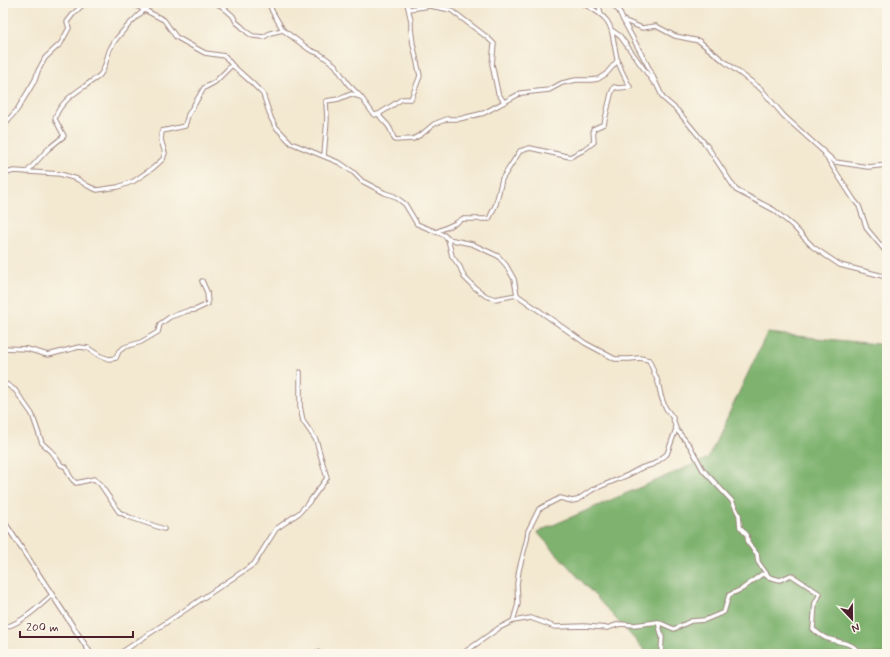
<svg xmlns="http://www.w3.org/2000/svg" width="890" height="657" font-family="Mynerve,sans-serif">
<style>
.forest{fill:#7eb26e;stroke:#64684c}
.lines{fill:none;stroke-linecap:round;stroke-linejoin:round}
.minor-casing{stroke:#9e847e;stroke-width:5.5}
.tertiary-casing{stroke:#9e847e;stroke-width:6}
.minor{stroke:#fff;stroke-width:3.5}
.tertiary{stroke:#fff;stroke-width:4}
</style>
<rect width="100%" height="100%" fill="#fbf7ec"/>
<filter id="ink" filterUnits="userSpaceOnUse"><feTurbulence type="fractalNoise" baseFrequency=".025" numOctaves="2"/><feDisplacementMap in="SourceGraphic" scale="8" xChannelSelector="R" yChannelSelector="G"/><feConvolveMatrix kernelMatrix="1 2 1 2 8 2 1 2 1" color-interpolation-filters="sRGB"/></filter>
<filter id="wash" filterUnits="userSpaceOnUse"><feTurbulence type="fractalNoise" baseFrequency=".012" numOctaves="4" result="noise"/><feDisplacementMap in="SourceGraphic" scale="16" xChannelSelector="R" yChannelSelector="G"/><feGaussianBlur stdDeviation="0.9" result="paint"/><feColorMatrix in="noise" values="0 0 0 0 0 0 0 0 0 0 0 0 0 0 0 0 0 1.4 0 .05"/><feComposite in="paint" operator="in"/></filter>
<g filter="url(#wash)">
<rect width="100%" height="100%" fill="#f3e8d0"/>
<!-- forest -->
<path class="forest" d="M767,333l120,12v309h-239l-111,-122 171,-74z"/>
</g>
<g filter="url(#ink)">
<g class="lines">
<!-- minor casing -->
<g class="minor-casing">
<g id="minor">
<path d="M131,3l33,17 12,17 16,9 13,7 20,3 7,9 19,17 12,12 8,24 4,8 16,17 49,20 13,9 9,9 23,12 9,3 11,8 12,20 27,11 4,4 24,5 26,12 8,9 8,14 3,16 68,48 30,16h14l11,-1 9,2 9,22 3,14 4,11 8,11 3,11 14,17 13,24 29,31 7,14 1,12 7,8 1,8 9,11 1,8 11,15 11,3 11,-5 29,19 -5,9 -2,26c5,4 10,9 16,10 12,4 24,3 31,15"/>
<path d="M216,3l7,4 10,9 3,6 5,4 7,7 5,3 11,1 6,-4 13,-3"/>
<path d="M269,3l3,8 11,19 27,20 10,4 15,11 13,19 12,12"/>
<path d="M596,3l3,3 2,8"/>
<path d="M611,3l8,8 4,9 19,8 14,-2 19,10 24,5 26,21 36,27 23,27 51,46 33,5 19,-2"/>
<path d="M409,9l21,-3 21,4 37,28 6,6 -2,20 6,29 6,9"/>
<path d="M623,20l25,46 15,32 14,12 30,36 29,44 38,20 19,16 20,21 27,18 47,12"/>
<path d="M613,31l7,5 34,47"/>
<path d="M379,114c2,6 7,8 10,13 3,4 3,9 6,13l18,-1 9,-5 12,-10 13,-5h12l25,-6 37,-20 28,-3 13,-7 14,-3h16l6,-1 8,-5 12,-14"/>
<path d="M3,130l5,-10 9,-10 18,-30 3,-9 7,-13 16,-15 8,-15 -2,-6 7,-9 11,-10"/>
<path d="M825,155l29,45 5,6 8,23 20,24"/>
<path d="M324,156l3,-37 -1,-18 13,-2 12,-5 10,3 13,18 5,-1 23,-15h9l9,-23 -7,-32 -2,-15v-8l-4,-18"/>
<path d="M27,172l21,-23 16,-13 -9,-17c3,-14 19,-26 30,-33 5,-4 11,-7 15,-11 6,-7 6,-17 10,-26 6,-13 31,-38 44,-46"/>
<path d="M3,174l11,-3 46,3 17,5 11,7 9,4 21,-3 16,-6 19,-13 10,-9 2,-6 -4,-13 1,-9 23,-5 3,-11 16,-27 11,-6 17,-17"/>
<path d="M436,232l20,-9 6,-4h27l7,-15 6,-25 18,-28 10,-3 40,9 12,-6 12,-9 -1,-13 11,-5 7,-30 3,-7 4,1 12,-1c-5,-9 -10,-19 -13,-28 -7,-34 -2,-39 -35,-56"/>
<path d="M448,239l4,17 8,11 4,10 10,10 12,9 9,3 22,-4"/>
<path d="M3,348l24,1 21,6 31,-8 9,1 12,8 9,3 7,-1 3,-7 6,-4 16,-5 17,-10 2,-8 10,-7 17,-6 8,-1 13,-6 -1,-12 -5,-11"/>
<path d="M3,385l3,-1 9,6 17,24 10,29 10,9 9,13 5,2c2,7 5,12 10,16l18,-4 6,5 19,28 10,5 35,12"/>
<path d="M513,621l18,-3 24,9 29,-1 23,2 13,-4 14,1 24,-3 16,7 17,-8 14,-1 19,-8 5,-17 13,-6 20,-15 7,3"/>
<path d="M658,622l4,15 -1,17"/>
<path d="M3,628c19,-5 34,-20 49,-33"/>
<path d="M119,654l135,-90 22,-35 23,-16 11,-12 17,-23 -11,-38 -13,-19 -3,-15v-34"/>
<path d="M310,654l7,-2 5,2"/>
<path d="M323,654l16,-2 3,2"/>
<path d="M462,654l37,-26 14,-7 5,-17 -1,-20 2,-14 8,-31 1,-8 11,-22 21,-11 12,3 5,-1 15,-10 36,-15 13,-7 13,-4 13,-10 9,-25"/>
</g>
</g>
<!-- tertiary casing -->
<g class="tertiary-casing">
<path id="tertiary" d="M3,520l88,134"/>
</g>
<!-- minor -->
<use href="#minor" class="minor"/>
<!-- tertiary -->
<use href="#tertiary" class="tertiary"/>
</g>
</g>
<!-- margin -->
<rect width="890" height="657" fill="none" stroke="#fbf7ec" stroke-width="16"/>
<!-- north arrow -->
<g transform="translate(852 619) rotate(158)" stroke="#fbf7ec" stroke-width="3" paint-order="stroke">
<path d="M0-3L7 15L0 10L-7 15Z" fill="#4a1f2b"/>
<text y="-6" font-size="11" font-weight="bold" text-anchor="middle" fill="#4a1f2b">N</text>
</g>
<!-- scale -->
<path d="M20 631v6h113v-6" fill="none" stroke="#4a1f2b" stroke-width="2"/>
<text x="26" y="631" font-size="12" fill="#4a1f2b" stroke="#fbf7ec" stroke-width="3" paint-order="stroke">200 m</text>
</svg>
